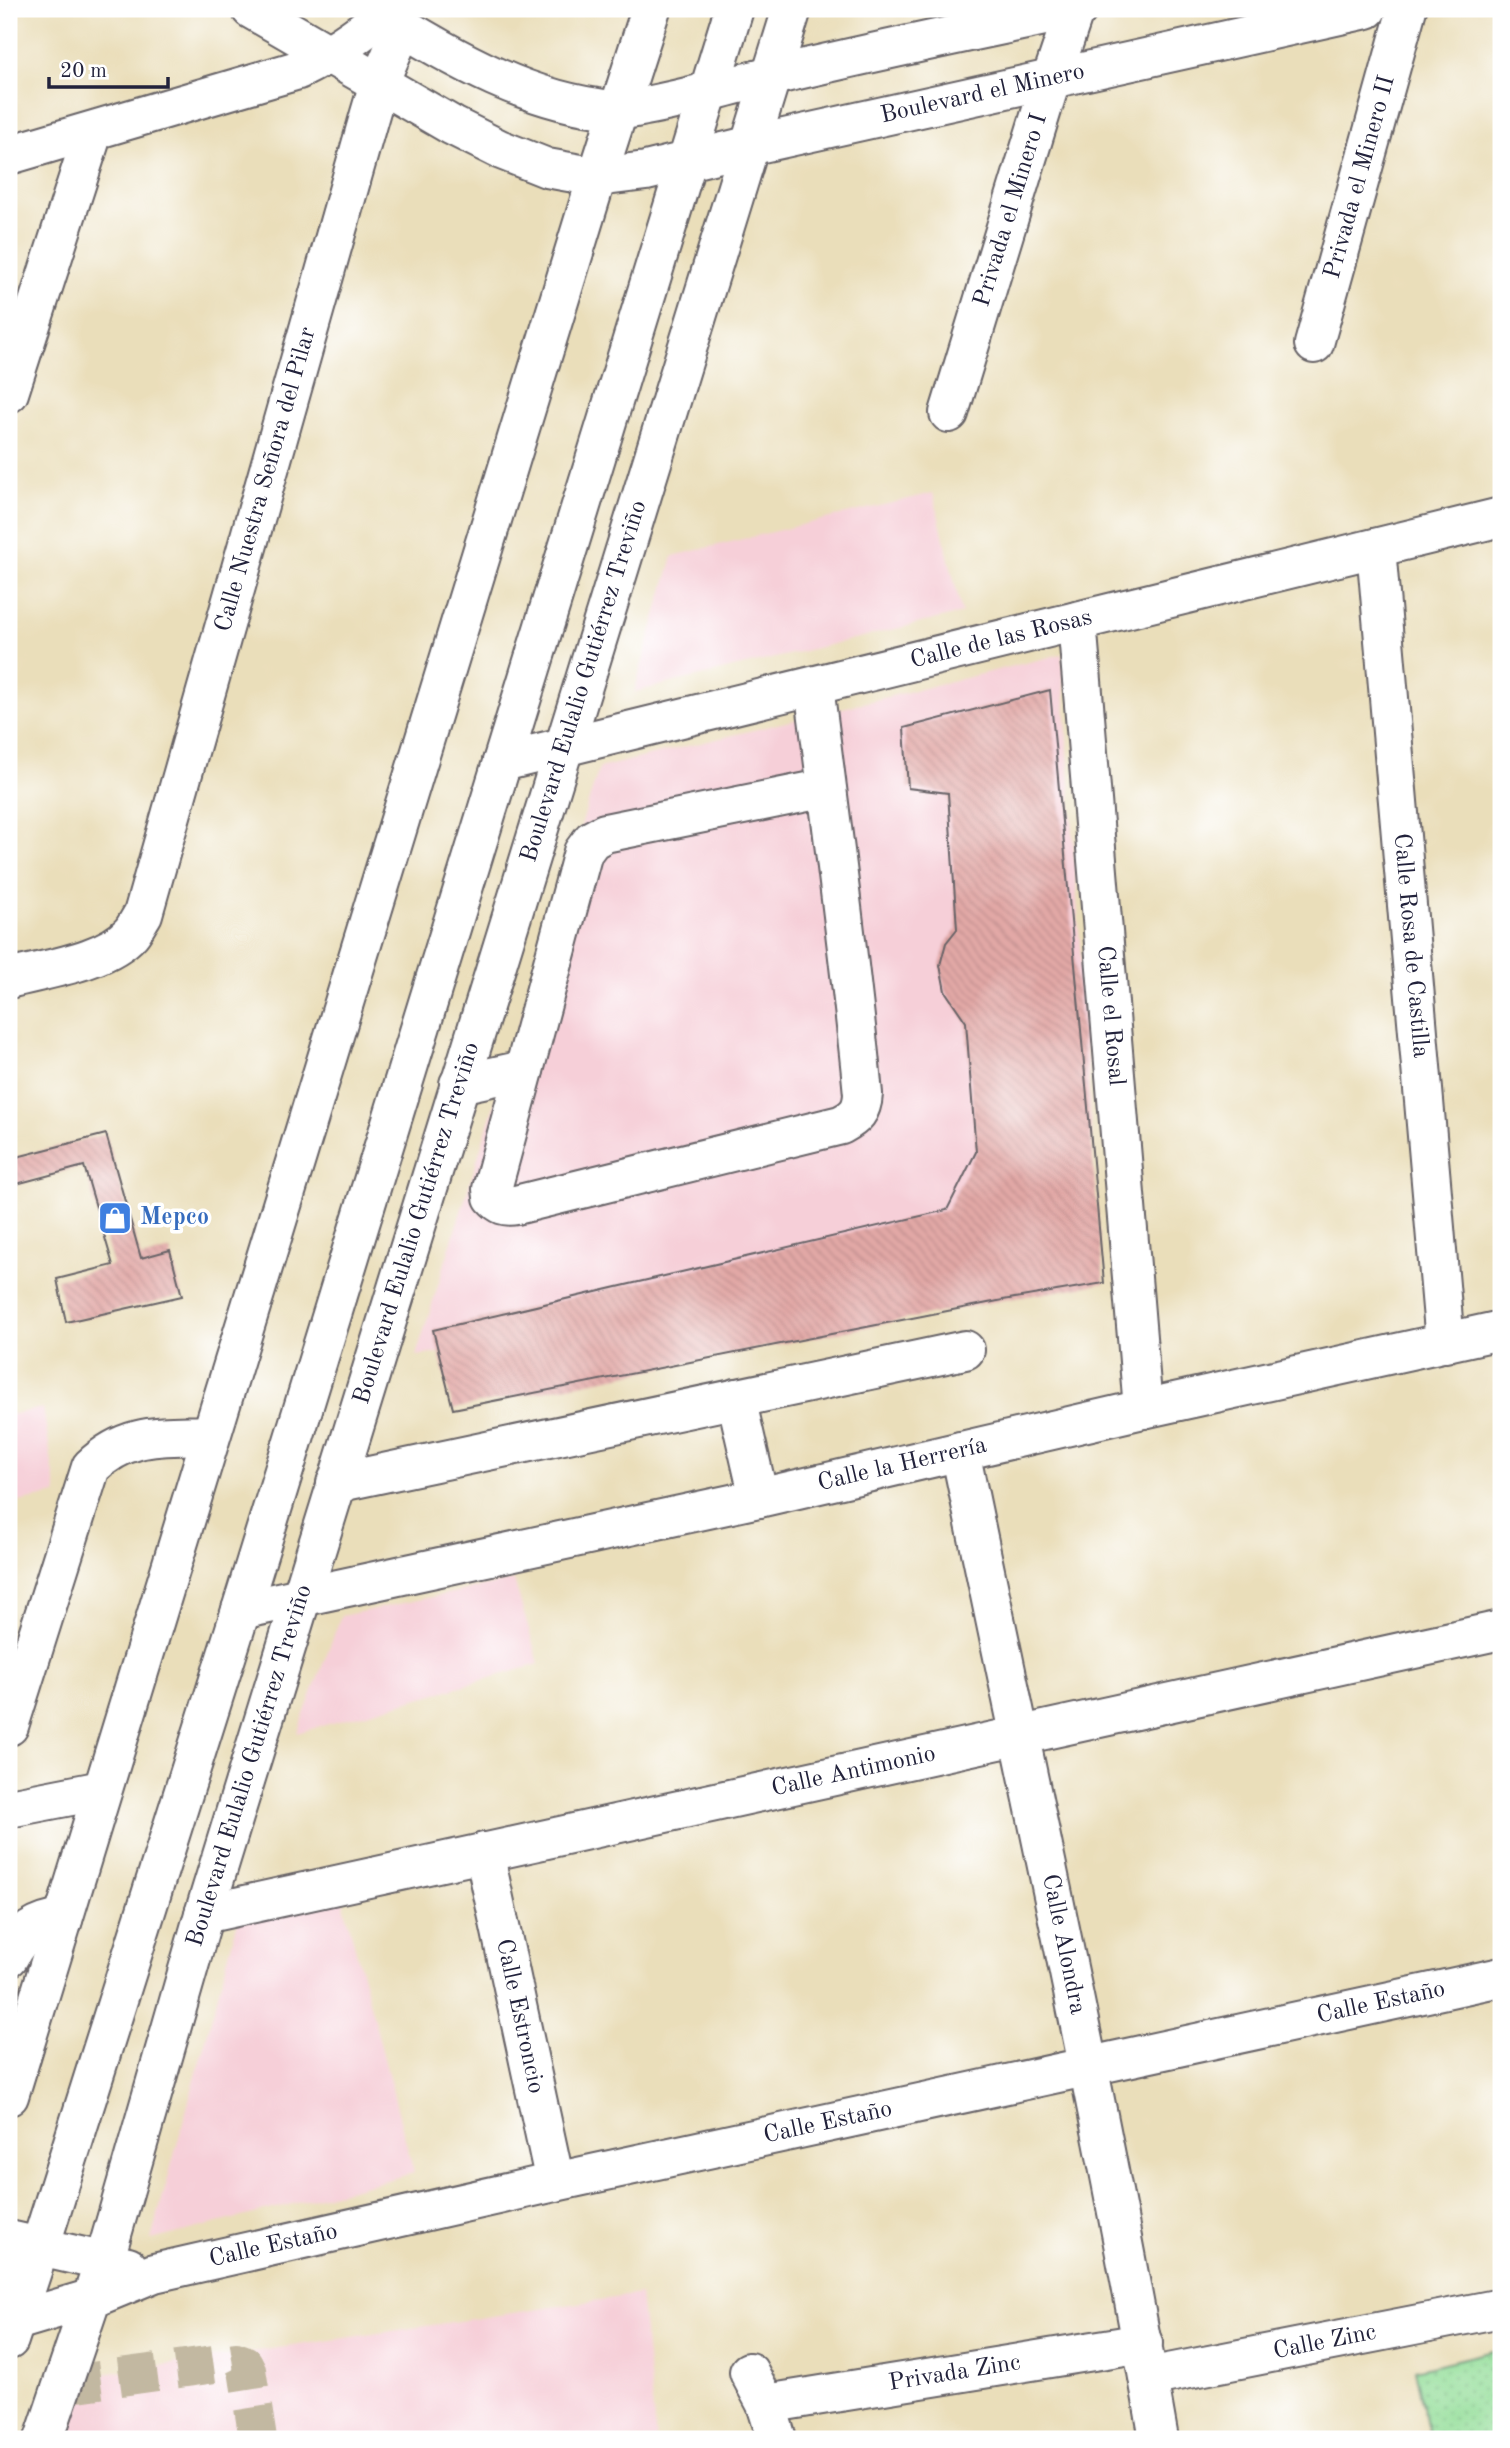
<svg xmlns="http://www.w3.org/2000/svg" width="1510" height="2448" font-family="'Old Standard TT',serif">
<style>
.built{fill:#f6cfd8}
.green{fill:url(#green-dots);stroke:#5b806a;stroke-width:2}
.building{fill:url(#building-back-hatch)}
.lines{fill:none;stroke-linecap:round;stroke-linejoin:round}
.minor-tunnel{stroke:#c2b8a1;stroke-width:38;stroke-dasharray:38 19;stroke-linecap:butt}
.minor-casing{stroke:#686467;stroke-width:42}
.major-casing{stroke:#686467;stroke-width:42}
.minor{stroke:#fff;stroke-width:38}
.major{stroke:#fff;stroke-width:38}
.labels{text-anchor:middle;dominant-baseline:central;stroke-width:7;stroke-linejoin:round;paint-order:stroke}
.street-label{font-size:24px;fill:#22223b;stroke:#fff}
.shop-label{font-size:24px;font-weight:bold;fill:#366cbe;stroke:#fff;text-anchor:start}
</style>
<defs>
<pattern id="green-dots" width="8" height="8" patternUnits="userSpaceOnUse" patternTransform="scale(1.75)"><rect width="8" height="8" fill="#94de9a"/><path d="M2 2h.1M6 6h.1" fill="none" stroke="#7fbe86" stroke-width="1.8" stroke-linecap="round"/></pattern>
<pattern id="building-back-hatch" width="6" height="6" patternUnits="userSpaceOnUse" patternTransform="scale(1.75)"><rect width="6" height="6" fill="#e2a8a6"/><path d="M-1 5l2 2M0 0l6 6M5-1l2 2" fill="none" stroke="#c29090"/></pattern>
</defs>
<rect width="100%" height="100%" fill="#fff"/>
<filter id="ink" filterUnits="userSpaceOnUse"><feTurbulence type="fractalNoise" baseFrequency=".0143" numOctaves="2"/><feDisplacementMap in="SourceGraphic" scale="14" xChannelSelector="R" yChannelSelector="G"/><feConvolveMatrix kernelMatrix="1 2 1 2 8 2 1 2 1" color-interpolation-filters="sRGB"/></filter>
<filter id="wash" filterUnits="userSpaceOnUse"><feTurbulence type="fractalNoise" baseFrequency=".00686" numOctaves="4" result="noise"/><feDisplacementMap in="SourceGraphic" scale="28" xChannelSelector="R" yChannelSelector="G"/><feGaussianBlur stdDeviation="1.57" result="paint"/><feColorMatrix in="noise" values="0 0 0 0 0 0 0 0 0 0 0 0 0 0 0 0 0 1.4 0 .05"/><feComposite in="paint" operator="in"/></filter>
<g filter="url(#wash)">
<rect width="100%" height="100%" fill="#eadeba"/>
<!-- built -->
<g class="built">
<path d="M933,493l29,120 -328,79 39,-136z"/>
<path d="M1062,654l32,520 10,109 -101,17 -550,109 -14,-56 -23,3 183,-588z"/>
<path d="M43,1408l14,86 -48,10v-89z"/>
<path d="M514,1580l25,84 -242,69 44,-117z"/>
<path d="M342,1897l72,276 -263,67 88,-323z"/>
<path d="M640,2294l16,145h-597l18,-61z"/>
</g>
<!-- green -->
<path class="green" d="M1501,2349v90h-71l-15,-69z"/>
<g id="blocks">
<!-- building -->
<g class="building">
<path d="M1050,690l54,593 -101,17 -550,109 -20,-79 514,-120 29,-58 -10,-130 -21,-31 -5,-26 6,-22 11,-14 -9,-136 -40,-5 -4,-60z"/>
<path d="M106,1134l35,124 29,-8 12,46 -116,26 -9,-43 56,-14 -29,-99 -75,20v-27z"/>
</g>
</g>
</g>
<g filter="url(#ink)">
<use href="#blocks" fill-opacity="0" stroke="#686467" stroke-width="2"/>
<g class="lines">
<!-- minor-tunnel -->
<path class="minor-tunnel" d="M63,2385l173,-24 8,3 3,6 11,69"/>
<!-- minor casing -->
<g class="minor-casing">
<g id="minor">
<path id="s1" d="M251,9l202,117 46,23 48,19 50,9 49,-6 102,-25 619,-137"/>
<path d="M372,9c76,45 152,93 242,101 10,1 21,-2 31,-4 41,-7 82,-20 123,-29 103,-25 207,-46 310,-68"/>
<path d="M9,155l289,-85c31,-15 58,-32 84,-55"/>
<path id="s2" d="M1314,344l93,-335"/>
<path d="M9,393l84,-261"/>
<path id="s3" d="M949,413l103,-336 23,-68"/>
<path id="s4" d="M1376,548l69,795"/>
<path id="s5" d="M1077,621l66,788"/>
<path d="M814,686c17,136 36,272 49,408 -1,17 -7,23 -22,31l-325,80c-11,2 -16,0 -23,-8l-1,-8 91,-337 9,-12 13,-7 222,-45"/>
<path id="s6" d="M502,762l999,-245"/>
<path id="s7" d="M9,979c36,-10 96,-17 122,-46 4,-5 8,-13 12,-19l226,-797 10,-34 24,-56"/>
<path d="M459,1084l65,-14"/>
<path d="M736,1398l23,100"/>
<path id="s8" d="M960,1451c68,329 141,657 199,988"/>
<path d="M336,1483l629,-133"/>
<path id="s9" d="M241,1610l518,-112 384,-89 358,-79"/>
<path d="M9,1726l82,-259c38,-36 71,-30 119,-32"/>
<path d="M9,1808l93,-18"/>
<path id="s10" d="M484,1852l71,330"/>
<path id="s11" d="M204,1914l1297,-284"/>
<path d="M9,1957c12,-25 28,-35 54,-38"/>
<path d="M9,2240l119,27"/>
<path id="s12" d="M9,2323l84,-25 61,-25 401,-91 946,-205"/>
<path d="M749,2372l17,32 11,35"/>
<path id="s13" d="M1148,2377l353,-69"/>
<path id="s14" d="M766,2404l377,-61"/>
<path d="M44,2439l60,-177 100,-348 98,-318"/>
</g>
</g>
<!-- major casing -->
<g class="major-casing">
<g id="major">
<path id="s15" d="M302,1596l490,-1587"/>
<path d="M9,2096l588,-1919 54,-168"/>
<path d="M9,2340l31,-93 201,-637 493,-1601"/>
</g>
</g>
<!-- minor -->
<use href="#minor" class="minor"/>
<!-- major -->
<use href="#major" class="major"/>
</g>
</g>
<!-- icons -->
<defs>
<g id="shop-square" transform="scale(1.75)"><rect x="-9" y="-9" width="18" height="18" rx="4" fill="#3f7fe0" stroke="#fff"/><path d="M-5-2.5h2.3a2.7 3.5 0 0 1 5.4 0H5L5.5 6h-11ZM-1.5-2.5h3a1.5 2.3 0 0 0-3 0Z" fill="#fff"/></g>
</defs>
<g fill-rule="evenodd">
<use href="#shop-square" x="115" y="1218"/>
</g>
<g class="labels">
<!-- street labels -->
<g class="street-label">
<text stroke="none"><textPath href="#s1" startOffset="782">Boulevard el Minero</textPath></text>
<text stroke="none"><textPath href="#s2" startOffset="173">Privada el Minero II</textPath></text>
<text stroke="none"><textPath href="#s3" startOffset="212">Privada el Minero I</textPath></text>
<text stroke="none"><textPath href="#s7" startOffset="606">Calle Nuestra Señora del Pilar</textPath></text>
<text stroke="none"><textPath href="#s6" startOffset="514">Calle de las Rosas</textPath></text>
<text stroke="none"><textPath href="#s15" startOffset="957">Boulevard Eulalio Gutiérrez Treviño</textPath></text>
<text stroke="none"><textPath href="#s4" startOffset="399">Calle Rosa de Castilla</textPath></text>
<text stroke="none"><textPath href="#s5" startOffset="396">Calle el Rosal</textPath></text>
<text stroke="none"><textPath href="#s15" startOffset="390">Boulevard Eulalio Gutiérrez Treviño</textPath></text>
<text stroke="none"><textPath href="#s9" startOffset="677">Calle la Herrería</textPath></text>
<text transform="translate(250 1766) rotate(-73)">Boulevard Eulalio Gutiérrez Treviño</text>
<text stroke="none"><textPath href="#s11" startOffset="665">Calle Antimonio</textPath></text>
<text stroke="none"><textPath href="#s8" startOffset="504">Calle Alondra</textPath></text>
<text stroke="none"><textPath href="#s12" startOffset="1410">Calle Estaño</textPath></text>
<text stroke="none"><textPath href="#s10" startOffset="168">Calle Estroncio</textPath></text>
<text stroke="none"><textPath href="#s12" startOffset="844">Calle Estaño</textPath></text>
<text stroke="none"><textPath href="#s12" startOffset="276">Calle Estaño</textPath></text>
<text stroke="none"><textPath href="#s13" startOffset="180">Calle Zinc</textPath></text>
<text stroke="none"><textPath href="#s14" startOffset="191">Privada Zinc</textPath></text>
</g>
<!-- shop labels -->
<g class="shop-label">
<text x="140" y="1218">Mepco</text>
</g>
</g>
<!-- margin -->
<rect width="1510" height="2448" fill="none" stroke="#fff" stroke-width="35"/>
<!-- scale -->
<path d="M49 77v10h119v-10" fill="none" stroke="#22223b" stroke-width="3.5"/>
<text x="60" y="77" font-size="21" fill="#22223b" stroke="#ffffff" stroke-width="5" paint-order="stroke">20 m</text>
</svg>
